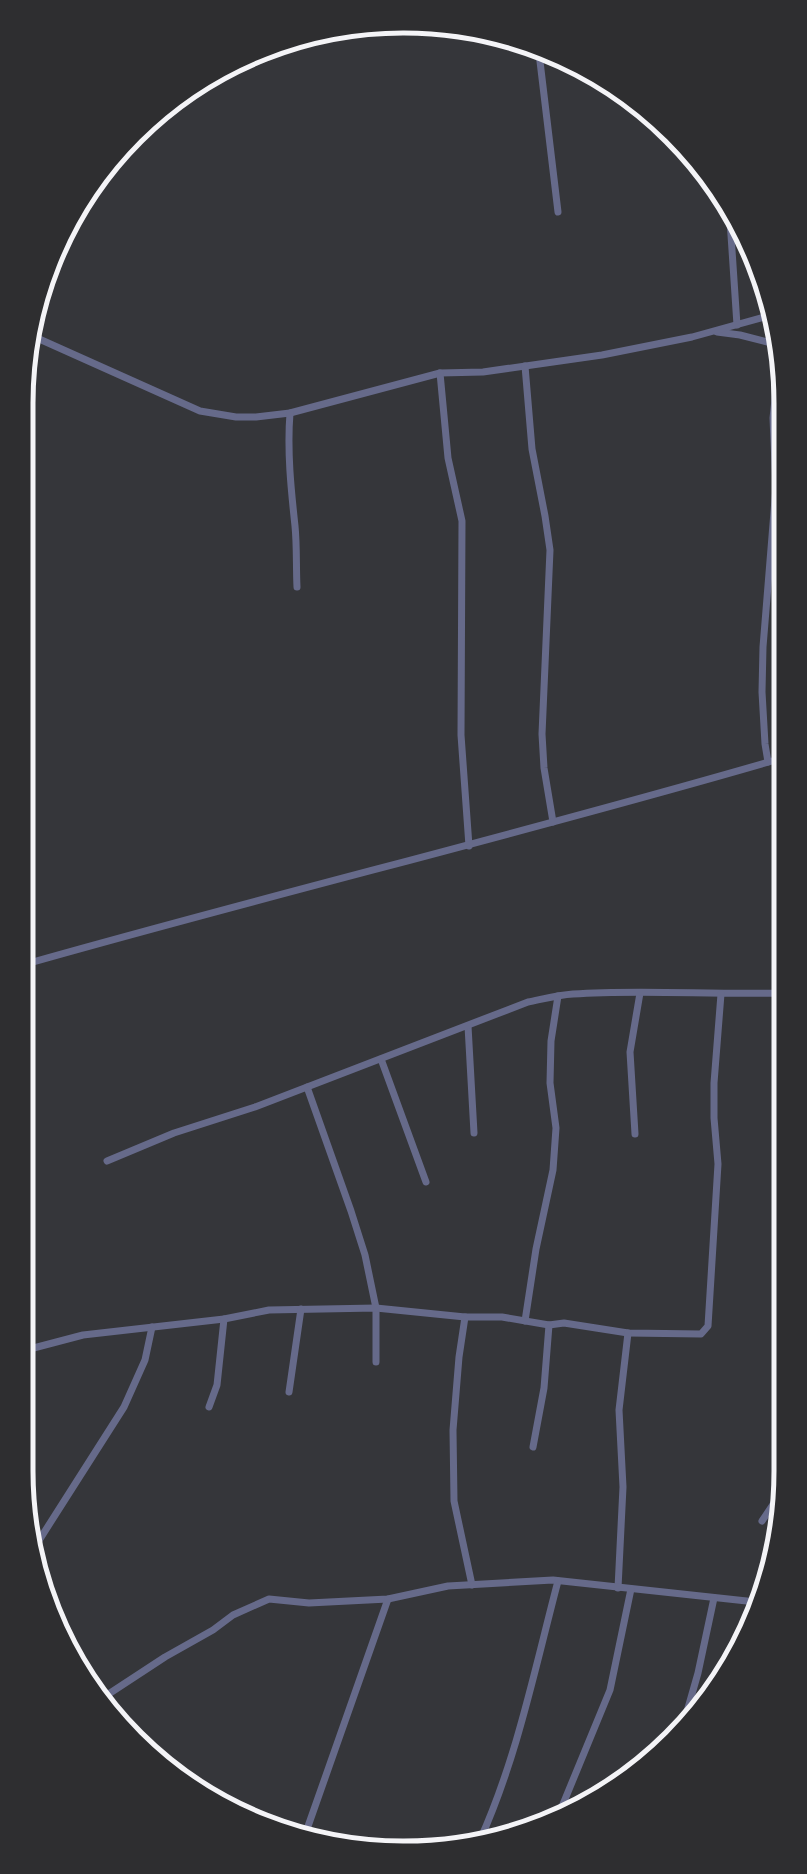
<svg xmlns="http://www.w3.org/2000/svg" width="807" height="1874" font-family="Inter,sans-serif">
<style>
.lines{fill:none;stroke-linecap:round;stroke-linejoin:round}
.minor{stroke:#666a8a;stroke-width:7}
.rim{fill:none;stroke:#f4f4f7;stroke-width:5}
</style>
<rect width="100%" height="100%" fill="#35363a"/>
<g class="lines">
<!-- minor -->
<g class="minor">
<path d="M539,53l19,159"/>
<path d="M730,220l7,105"/>
<path d="M717,332l23,3 35,9"/>
<path d="M37,338l163,73 36,6h20l34,-4 150,-40 43,-1 119,-17 90,-18 76,-21"/>
<path d="M525,366l7,83 13,67 5,34 -8,184 2,34 9,54"/>
<path d="M440,373l8,85 14,63 -1,214 8,111"/>
<path d="M290,413c-3,38 1,76 5,113 2,20 1,41 2,61"/>
<path d="M768,762l-3,-18 -3,-52 1,-45 13,-160 -3,-69 5,-46"/>
<path d="M26,964c250,-71 503,-132 753,-205"/>
<path d="M468,1026l6,107"/>
<path d="M381,1059l45,123"/>
<path d="M307,1087l44,124 14,44 11,53v54"/>
<path d="M635,1134l-5,-82 10,-59"/>
<path d="M107,1161l67,-28 81,-26 273,-105c15,-3 30,-7 45,-8 68,-5 138,1 207,-1"/>
<path d="M465,1317l-6,40 -6,73 1,71 18,84"/>
<path d="M525,1321l11,-72 17,-79 3,-42 -6,-45 1,-42 7,-45"/>
<path d="M26,1350l57,-15 141,-16 45,-9 107,-2 89,9h37l47,8 15,-2 64,10 73,1 7,-8 10,-162 -4,-46v-35l7,-89"/>
<path d="M289,1392l12,-83"/>
<path d="M778,1396l3,-35"/>
<path d="M209,1407l8,-22 7,-66"/>
<path d="M533,1447l11,-59 5,-63"/>
<path d="M762,1521l14,-21"/>
<path d="M38,1542l86,-135 21,-47 7,-33"/>
<path d="M618,1588l5,-101 -4,-77 9,-77"/>
<path d="M104,1697l61,-40 48,-27 20,-15 36,-16 40,4 79,-4 60,-13 105,-6 203,22"/>
<path d="M684,1722l14,-49 16,-75"/>
<path d="M561,1809l49,-119 21,-101"/>
<path d="M306,1832l82,-233"/>
<path d="M480,1840c37,-82 55,-172 78,-259"/>
</g>
</g>
<!-- crop -->
<path d="M0 0H807V1874H0ZM403 33H404A370 370 0 0 1 774 403V1471A370 370 0 0 1 404 1841H403A370 370 0 0 1 33 1471V403A370 370 0 0 1 403 33Z" fill="#2e2e30" fill-rule="evenodd"/>
<path class="rim" d="M403 33H404A370 370 0 0 1 774 403V1471A370 370 0 0 1 404 1841H403A370 370 0 0 1 33 1471V403A370 370 0 0 1 403 33Z"/>
</svg>
